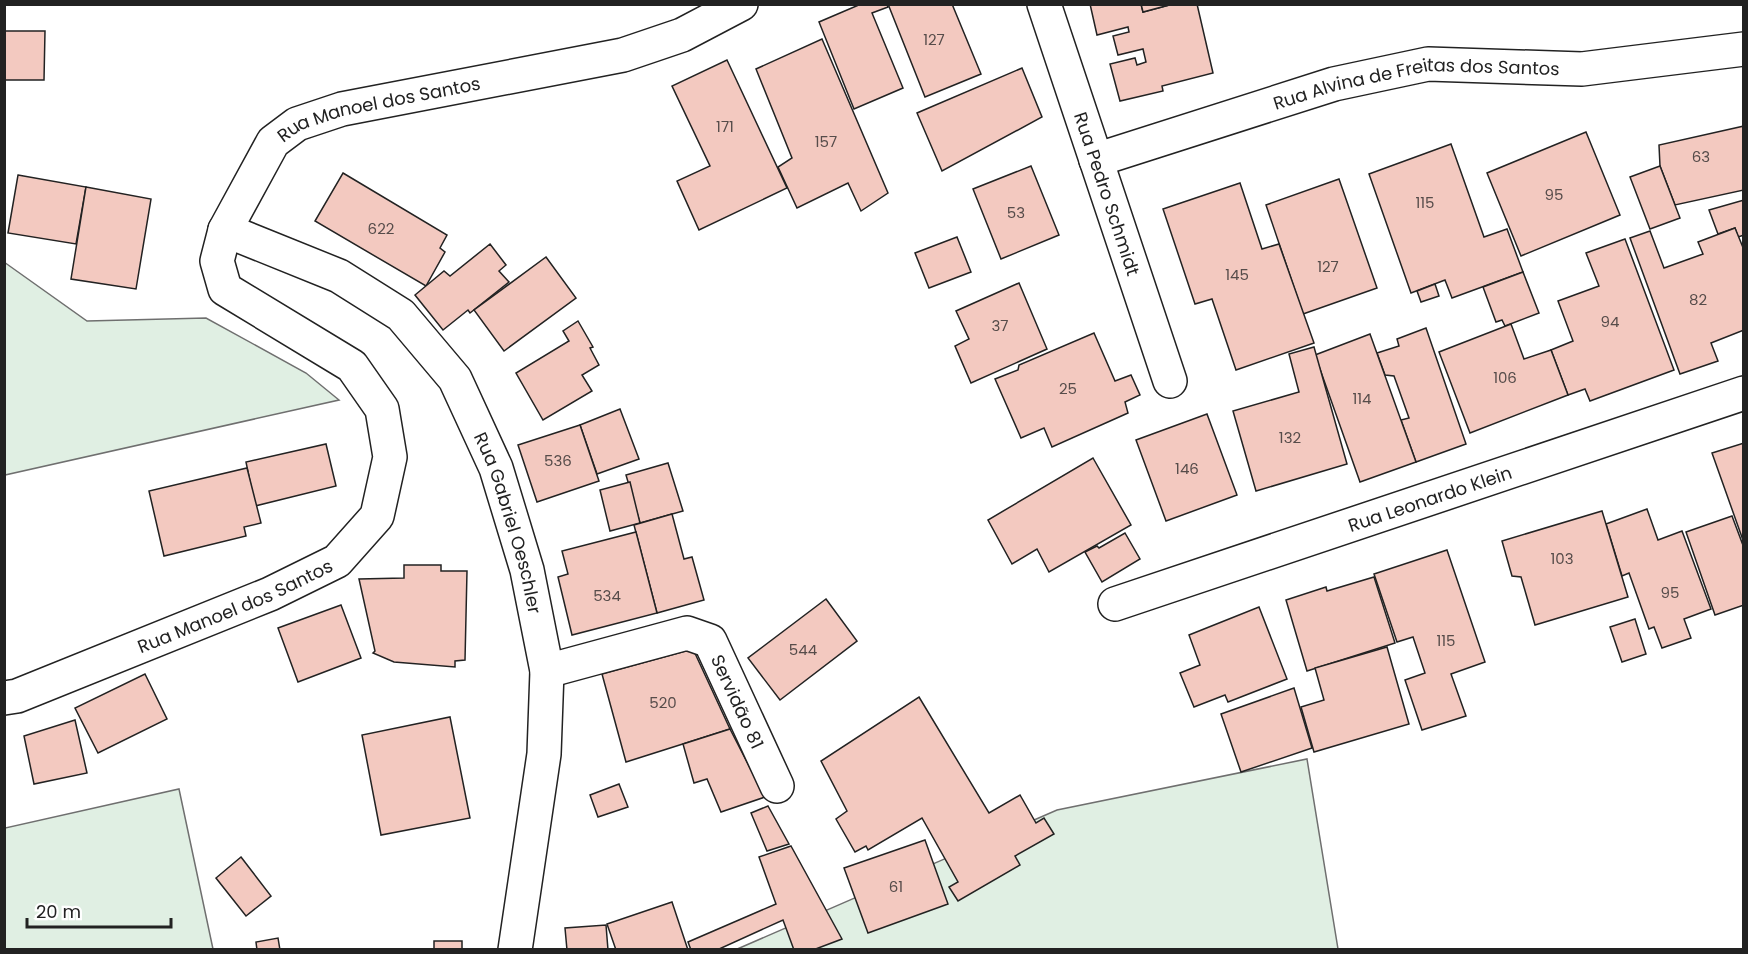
<svg xmlns="http://www.w3.org/2000/svg" width="1748" height="954" font-family="Poppins,sans-serif">
<style>
.green{fill:#e0efe3;stroke:#6f6f6f;stroke-width:1.5}
.building{fill:#f3c9c0;stroke:#222;stroke-width:1.5}
.lines{fill:none;stroke-linecap:round;stroke-linejoin:round}
.minor-casing{stroke:#222;stroke-width:36}
.minor{stroke:#fff;stroke-width:33}
.labels{text-anchor:middle;dominant-baseline:central;stroke-width:4.5;stroke-linejoin:round;paint-order:stroke}
.number-label{font-size:15px;fill:#564c4a}
.street-label{font-size:18px;fill:#222;stroke:#fff}
</style>
<rect width="100%" height="100%" fill="#fff"/>
<!-- green -->
<g class="green">
<path d="M4,262l83,59 119,-3 100,55 33,27 -334,75z"/>
<path d="M1307,759l31,190 -603,1 322,-140z"/>
<path d="M179,789l34,160h-208v-121z"/>
</g>
<!-- building -->
<g class="building">
<path d="M861,4h26l1,3 -16,6 31,75 -49,21 -35,-87z"/>
<path d="M888,4h64l29,70 -56,23z"/>
<path d="M1090,4h51l2,8 30,-8h24l16,69 -51,13 1,5 -43,10 -10,-37 25,-6 2,7 9,-3 -3,-13 -25,6 -5,-19 16,-4 -1,-5 -31,8z"/>
<path d="M1141,4h32l-30,8z"/>
<path d="M4,31h41l-1,49h-40z"/>
<path d="M822,39l66,154 -27,18 -13,-28 -51,25 -19,-41 14,-9 -36,-89z"/>
<path d="M727,60l60,128 -88,42 -22,-49 33,-15 -38,-80z"/>
<path d="M1022,68l20,49 -100,54 -25,-58z"/>
<path d="M1744,126v64l-69,15 -15,-39 -1,-21z"/>
<path d="M1586,132l34,83 -99,41 -34,-83z"/>
<path d="M1451,144l33,93 23,-8 16,43 -71,26 -7,-18 -34,13 -42,-119z"/>
<path d="M1031,166l28,69 -58,24 -28,-70z"/>
<path d="M1660,166l20,52 -30,11 -20,-52z"/>
<path d="M343,173l104,62 -7,13 5,4 -19,34 -111,-65z"/>
<path d="M18,175l68,12 -10,57 -68,-11z"/>
<path d="M1339,179l38,109 -74,26 -37,-109z"/>
<path d="M1240,183l22,66 17,-5 35,99 -78,27 -24,-71 -17,5 -32,-95z"/>
<path d="M86,187l65,12 -15,90 -65,-10z"/>
<path d="M1744,200v35l-6,2 -3,-9 -17,6 -9,-24z"/>
<path d="M1735,228l9,22v80l-33,13 7,18 -38,13 -50,-136 20,-7 14,37 39,-14 -5,-12z"/>
<path d="M957,237l14,35 -42,16 -14,-35z"/>
<path d="M1625,239l49,131 -84,31 -5,-12 -17,6 -17,-45 22,-9 -15,-40 41,-15 -13,-33z"/>
<path d="M490,244l16,21 -7,6 10,11 -39,31 -2,-3 -25,20 -28,-35 29,-24 6,5z"/>
<path d="M546,257l30,41 -72,53 -30,-41z"/>
<path d="M1523,272l16,41 -34,13 -3,-6 -6,2 -13,-35z"/>
<path d="M1019,283l28,66 -76,34 -16,-37 14,-7 -13,-28z"/>
<path d="M1435,284l4,12 -18,6 -4,-11z"/>
<path d="M578,321l15,26 -3,1 9,17 -17,10 10,16 -49,29 -27,-47 53,-32 -6,-10z"/>
<path d="M1511,324l13,35 27,-9 17,45 -98,38 -31,-81z"/>
<path d="M1426,328l40,116 -50,18 -15,-42 8,-2 -15,-42 -9,-1 -8,-22 22,-7 -2,-7z"/>
<path d="M1094,333l21,48 16,-6 9,20 -15,7 3,11 -76,34 -8,-19 -23,10 -26,-59 23,-9 1,-5z"/>
<path d="M1370,334l46,128 -56,20 -45,-127z"/>
<path d="M1314,347l33,117 -91,27 -23,-80 66,-19 -10,-38z"/>
<path d="M620,409l19,50 -42,15 -17,-49z"/>
<path d="M1207,414l30,81 -71,26 -30,-81z"/>
<path d="M580,425l19,56 -62,21 -19,-57z"/>
<path d="M1744,443v100l-32,-90z"/>
<path d="M326,444l10,42 -81,20 -9,-44z"/>
<path d="M1093,458l38,67 -82,47 -12,-23 -25,15 -24,-44z"/>
<path d="M668,463l15,48 -43,12 -14,-48z"/>
<path d="M247,468l14,55 -17,4 2,9 -82,20 -15,-65z"/>
<path d="M630,482l10,41 -30,8 -10,-41z"/>
<path d="M1647,509l11,31 24,-9 29,78 -27,10 7,19 -29,10 -8,-21 -5,2 -20,-56 -7,3 -16,-52z"/>
<path d="M1602,511l26,86 -93,28 -14,-48 -9,-1 -10,-35z"/>
<path d="M672,514l12,45 8,-2 12,43 -47,13 -23,-88z"/>
<path d="M1732,516l12,32v57l-29,10 -29,-83z"/>
<path d="M636,532l21,81 -85,22 -14,-58 10,-3 -6,-23z"/>
<path d="M1125,533l15,26 -38,23 -17,-30 12,-6 2,2z"/>
<path d="M1447,550l38,112 -34,12 15,42 -44,14 -17,-50 20,-7 -12,-36 -16,5 -23,-68z"/>
<path d="M404,565h37v6h26l-2,89 -10,1v6l-61,-5 -21,-9 2,-2 -16,-72 45,-1z"/>
<path d="M1374,577l21,66 -88,28 -21,-71 40,-13 1,4z"/>
<path d="M826,599l31,42 -77,59 -32,-42z"/>
<path d="M341,605l20,53 -63,24 -20,-54z"/>
<path d="M1259,607l28,72 -59,23 -3,-7 -31,12 -14,-34 20,-8 -11,-30z"/>
<path d="M1635,619l11,35 -24,8 -12,-35z"/>
<path d="M1387,647l22,77 -95,28 -13,-45 23,-7 -9,-32z"/>
<path d="M693,649l37,80 -104,33 -24,-88z"/>
<path d="M145,674l22,45 -69,34 -23,-45z"/>
<path d="M1294,688l18,60 -71,24 -20,-58z"/>
<path d="M919,697l70,116 31,-18 16,28 8,-5 10,16 -39,22 5,9 -62,36 -9,-14 9,-5 -36,-64 -54,32 -2,-4 -11,6 -19,-33 11,-8 -26,-50z"/>
<path d="M450,717l20,101 -89,17 -19,-100z"/>
<path d="M75,720l12,53 -53,11 -10,-48z"/>
<path d="M730,729l35,68 -44,15 -14,-33 -13,4 -11,-39z"/>
<path d="M619,784l9,23 -30,10 -8,-22z"/>
<path d="M768,806l21,38 -22,7 -16,-38z"/>
<path d="M925,840l23,64 -80,29 -24,-65z"/>
<path d="M791,846l51,93 -29,11h-19l-11,-30 -66,30h-26l-3,-8 88,-38 -17,-47z"/>
<path d="M241,857l30,39 -25,20 -30,-38z"/>
<path d="M672,902l16,48h-72l-9,-26z"/>
<path d="M606,925l2,25h-41l-2,-22z"/>
<path d="M278,938l2,12h-23l-1,-8z"/>
<rect x="434" y="941" width="28" height="9"/>
</g>
<g class="lines">
<!-- minor casing -->
<g class="minor-casing">
<g id="minor">
<path id="s1" d="M1044,4l126,377"/>
<path id="s2" d="M1096,160l238,-76 94,-20 154,5 162,-20"/>
<path id="s3" d="M225,230l114,46 62,39 54,64 41,89 31,102 20,101 -3,83 -29,196"/>
<path id="s4" d="M1115,604l629,-211"/>
<path id="s5" d="M547,671l140,-38 23,8 67,145"/>
<path id="s6" d="M4,698l13,-2 253,-102 67,-33 40,-45 13,-59 -8,-48 -30,-43 -127,-77 -8,-28 8,-31 48,-88 24,-18 45,-15 281,-54 59,-20 59,-31"/>
</g>
</g>
<!-- minor -->
<use href="#minor" class="minor"/>
</g>
<g class="labels">
<!-- number labels -->
<g class="number-label">
<text x="934" y="39">127</text>
<text x="725" y="126">171</text>
<text x="826" y="141">157</text>
<text x="1701" y="156">63</text>
<text x="1554" y="194">95</text>
<text x="1425" y="202">115</text>
<text x="1016" y="212">53</text>
<text x="381" y="228">622</text>
<text x="1328" y="266">127</text>
<text x="1237" y="274">145</text>
<text x="1698" y="299">82</text>
<text x="1610" y="321">94</text>
<text x="1000" y="325">37</text>
<text x="1505" y="377">106</text>
<text x="1068" y="388">25</text>
<text x="1362" y="398">114</text>
<text x="1290" y="437">132</text>
<text x="558" y="460">536</text>
<text x="1187" y="468">146</text>
<text x="1562" y="558">103</text>
<text x="1670" y="592">95</text>
<text x="607" y="595">534</text>
<text x="1446" y="640">115</text>
<text x="803" y="649">544</text>
<text x="663" y="702">520</text>
<text x="896" y="886">61</text>
</g>
<!-- street labels -->
<g class="street-label">
<text stroke="none"><textPath href="#s2" startOffset="332">Rua Alvina de Freitas dos Santos</textPath></text>
<text stroke="none"><textPath href="#s6" startOffset="1005">Rua Manoel dos Santos</textPath></text>
<text stroke="none"><textPath href="#s1" startOffset="200">Rua Pedro Schmidt</textPath></text>
<text stroke="none"><textPath href="#s4" startOffset="332">Rua Leonardo Klein</textPath></text>
<text stroke="none"><textPath href="#s3" startOffset="434">Rua Gabriel Oeschler</textPath></text>
<text stroke="none"><textPath href="#s6" startOffset="249">Rua Manoel dos Santos</textPath></text>
<text stroke="none"><textPath href="#s5" startOffset="236">Servidão 81</textPath></text>
</g>
</g>
<!-- border -->
<rect width="1748" height="954" fill="none" stroke="#222222" stroke-width="12"/>
<!-- scale -->
<path d="M27 918v9h144v-9" fill="none" stroke="#222222" stroke-width="3"/>
<text x="36" y="918" font-size="18" fill="#222222" stroke="#ffffff" stroke-width="4.5" paint-order="stroke">20 m</text>
</svg>
